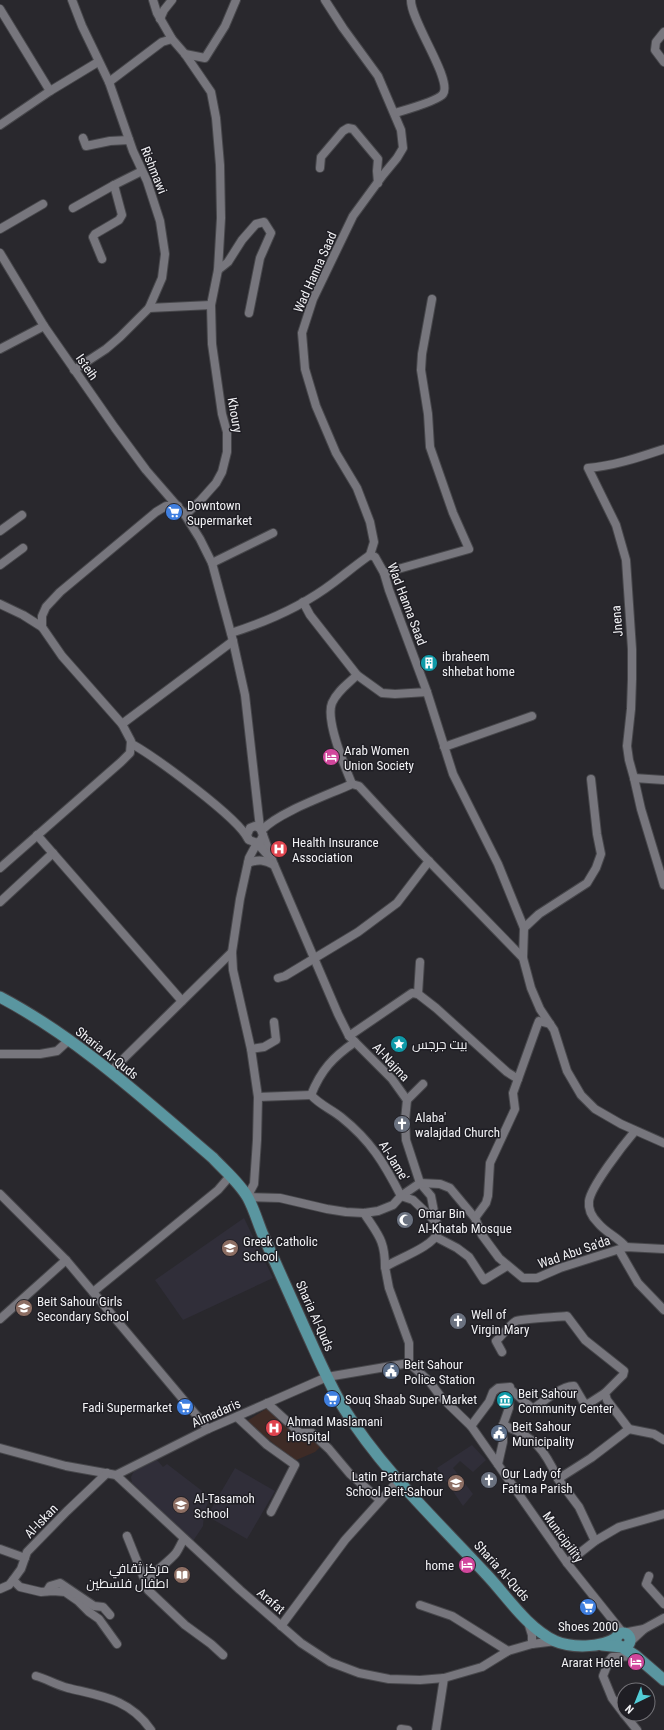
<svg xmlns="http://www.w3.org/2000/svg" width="664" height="1730" font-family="'Roboto Condensed',Cairo,sans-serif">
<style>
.built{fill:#302e39}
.medical{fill:#3e2b26}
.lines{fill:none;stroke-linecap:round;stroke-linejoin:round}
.minor-casing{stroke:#47474b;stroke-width:10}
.major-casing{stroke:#47474b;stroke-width:13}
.minor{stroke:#77767d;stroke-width:8}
.major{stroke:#5a96a0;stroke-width:11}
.labels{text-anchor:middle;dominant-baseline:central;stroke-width:3;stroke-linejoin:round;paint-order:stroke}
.street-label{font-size:13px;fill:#f1f1f4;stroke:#1f1e24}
.poi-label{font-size:13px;fill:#f1f1f4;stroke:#1f1e24;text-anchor:start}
</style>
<rect width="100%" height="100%" fill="#29282d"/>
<!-- built -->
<g class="built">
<path d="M244,1218l29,60 -90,42 -28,-40z"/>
<path d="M472,1445l14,15 -13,12 -13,-11 -7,7 20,26 -10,12 -26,-38z"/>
<path d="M157,1460l6,7 4,-3 43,33 -6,17 -1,12 -10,15 -61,-58 -1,-6 3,-6z"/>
<path d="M235,1468l40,23 -28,48 -40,-23z"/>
</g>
<!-- medical -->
<path class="medical" d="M269,1407l33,29 10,-1 10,10 -7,7 -21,9 -47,-40z"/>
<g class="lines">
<!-- minor casing -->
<g class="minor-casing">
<g id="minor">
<path d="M72,0l10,26 27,56 24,69 14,30 13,40 5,33 -3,24 -13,30 -29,29 -14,12 -32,21"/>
<path d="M153,0l4,13 15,26 13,15 26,38 5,26 4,47 1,53 -3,52 -7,35 1,39 10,70 5,18v20l-5,20 -6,11 -16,18 -15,14"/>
<path d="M325,0l18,28 35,48 23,54 2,18 -6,10 -14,17 -30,41 -40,83 -11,34 3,36 11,37 20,47 21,35 13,34 4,20 -4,13"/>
<path d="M0,9l50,82"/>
<path d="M160,19l4,-9 8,-10"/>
<path d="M664,32l-8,10 -1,8 9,12"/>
<path d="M185,54l20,4 20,-32 11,-26"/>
<path d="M109,82l53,-40 10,-3"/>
<path d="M395,113c10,-3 43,-12 48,-19 10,-14 -33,-74 -32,-94"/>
<path d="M0,125l50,-34 48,-29"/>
<path d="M83,138l3,8 24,-5 19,-1"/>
<path d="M320,168l1,-11 22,-26 5,-3 5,1 25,30 -1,12 1,12"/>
<path d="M73,208l41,-23 28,-14"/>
<path d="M0,229l43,-25"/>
<path d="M0,253l44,73 71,102 31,42 39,45 15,24 12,24 21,78 12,54 15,133"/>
<path d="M102,259l-9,-22 2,-3 24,-14 3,-5 -8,-30"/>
<path d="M218,270l10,-8 14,-22 14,-16 8,-2 7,11 -11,25 -11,55"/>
<path d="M149,308l62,-3"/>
<path d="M0,349l44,-23"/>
<path d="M664,449c-24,8 -50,17 -76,19l28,57 10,35 6,89v30l-1,30 -4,37 2,14 5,18 7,31 23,76"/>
<path d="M0,531l22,-16"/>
<path d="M212,563l61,-30"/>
<path d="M0,565l23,-17"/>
<path d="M384,573l85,-24 -16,-36 -23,-66 -2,-33 -7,-44 1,-16 10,-55"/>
<path d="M303,602l7,13 47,60 25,18 13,1 32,-2 -38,-102 -5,-17 -9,-16 -5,-2"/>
<path d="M0,604l23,11 19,12"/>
<path d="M231,633c35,-11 73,-28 102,-50 12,-9 24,-19 37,-28"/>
<path d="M427,692l26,82 45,90 26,64 -1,30 8,30 9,21 14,21 13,41 14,24 14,14 26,15 43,19"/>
<path d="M122,724l111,-83"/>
<path d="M132,744c23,13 107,74 116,95"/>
<path d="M444,747l88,-31"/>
<path d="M634,778l30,2"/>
<path d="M352,784c-7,-17 -27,-64 -20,-81 5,-12 17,-20 25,-28"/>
<path d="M262,830c17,-18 66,-35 90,-46l7,2 63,68 101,104"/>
<path d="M37,835l145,166"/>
<path d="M263,835l9,25 66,154 11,22 43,43 15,21 -2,20 1,20 14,43 11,13 7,36c-5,15 -39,26 -53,35l4,21 20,55v20"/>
<path d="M272,860l-15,-17 -8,-3 -2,-5 3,-7 5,-2 5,2 3,7 -2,5 -4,3 -8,15 -9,41 -8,53 1,18 18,79 7,48 -1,43 -3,44 -7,13 33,1 47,11 19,3 18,1 14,-2 15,-6 8,-9 19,-13 20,1 10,4 25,30 7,17 17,23 24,20h14l23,-10 66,-21 38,2"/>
<path d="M248,863c10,-4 17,-3 26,2"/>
<path d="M0,868l121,-106 9,-9 1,-12 -9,-17 -60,-68 -20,-29v-11l4,-9 14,-15 96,-80 10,-6h12"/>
<path d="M0,902l53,-49"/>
<path d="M524,928l15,-14 48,-31 9,-15 5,-14 -4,-20 -6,-55"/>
<path d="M278,978l7,-2 73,-44 39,-29 32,-42"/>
<path d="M418,994l2,-32"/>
<path d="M349,1036l63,-43 6,1 18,14 71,64 11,7"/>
<path d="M251,1049l13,-2 12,-7 -2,-18"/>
<path d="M0,1054h40l17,-3 12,-11"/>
<path d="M110,1072l122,-120"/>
<path d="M311,1095c9,10 20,14 30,22 30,24 43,46 60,79l12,4 24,23"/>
<path d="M311,1095c10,-25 22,-38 44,-53"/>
<path d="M258,1097l53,-2"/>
<path d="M407,1100l16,-16"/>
<path d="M0,1194l66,66 142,169"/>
<path d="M364,1213c14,22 21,27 21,54"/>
<path d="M475,1218l11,-15 2,-7 2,-33 25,-54 -2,-16 24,-67 2,-5 11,3"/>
<path d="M436,1237l21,11 12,9 15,23 23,-14"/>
<path d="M626,1247c-8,-10 -20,-14 -28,-24 -6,-6 -10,-14 -9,-22 2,-15 35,-57 46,-70"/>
<path d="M619,1250l19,33 26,27"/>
<path d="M93,1292l125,-102 12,-14"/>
<path d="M0,1319l66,-59"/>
<path d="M502,1352l-6,-11c7,-6 13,-16 20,-20 4,-2 43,-4 51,-5l18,24 39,31 -1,4 -18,18 2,7 22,29 -38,29 -33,21 21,28 16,34"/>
<path d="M409,1363l20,18 12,16 30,29 96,137 56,70 21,-4 20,-11"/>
<path d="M510,1389l23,20c9,-7 30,-24 41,-23l10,17 4,1 17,-11"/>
<path d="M267,1403l33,30h12l17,16 21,25 30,26"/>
<path d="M237,1417l30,28 28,20 -24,47"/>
<path d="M471,1426l18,-24 4,-10 5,-4 12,-1 -1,21 -6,17"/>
<path d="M629,1429l25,5 10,6"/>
<path d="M0,1448l66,18 50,9 124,115 61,53 29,19 29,11 30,6 31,1 24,-2 38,-11 26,-16 24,-7 24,-3"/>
<path d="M498,1464l5,-22v-17c32,12 41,24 55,54"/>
<path d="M116,1475l92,-46 119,-52 82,-14"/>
<path d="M127,1536l16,40 3,4"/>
<path d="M184,1539c-3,4 -5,10 -8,14 -7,9 -28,23 -31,31l3,6 37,35 26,19 12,11"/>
<path d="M0,1549l25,9"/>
<path d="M567,1563l28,-22 24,-14 45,-13"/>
<path d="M649,1576l-3,8 18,20"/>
<path d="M13,1580l7,7 21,5 12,-1 12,1 13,9 11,11 10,7 18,25"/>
<path d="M0,1589l9,-4 4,-5 8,-11 6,-17 40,-41 40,-38"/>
<path d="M47,1591l3,-5 10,-3 34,23 9,1 7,8"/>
<path d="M420,1605l32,11 56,35"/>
<path d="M528,1622l4,13v9"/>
<path d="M281,1626l64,-86 53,-59"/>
<path d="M630,1642l14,-13"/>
<path d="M36,1676c11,3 20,9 32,12 33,8 62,11 83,42"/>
<path d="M624,1714l-12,-16 -9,-22 6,-15 3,-4 24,-1"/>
<path d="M624,1714l13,16"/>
<path d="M401,1729l7,1"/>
<path d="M436,1730l8,-52"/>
</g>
</g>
<!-- major casing -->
<g class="major-casing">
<g id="major">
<path d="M0,997c78,41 146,104 213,161 11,12 27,25 35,40 6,11 10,25 15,37 14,31 28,63 42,94 12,26 23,53 38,78 39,63 93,113 143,167 21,22 40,53 69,67 16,7 46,7 61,-3"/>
<circle cx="623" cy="1640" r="7"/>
<path d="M602,1645l20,2 14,9 28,24"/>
</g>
</g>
<!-- minor -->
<use href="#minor" class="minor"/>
<!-- major -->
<use href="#major" class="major"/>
</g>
<!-- icons -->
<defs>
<g id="supermarket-disc" transform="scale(0.9)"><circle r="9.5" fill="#3f7fe0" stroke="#1f1e24"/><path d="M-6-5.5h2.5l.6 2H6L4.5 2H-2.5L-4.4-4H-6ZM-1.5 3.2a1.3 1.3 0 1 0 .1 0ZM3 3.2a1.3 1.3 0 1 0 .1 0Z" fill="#fff"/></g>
<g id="building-disc" transform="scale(0.9)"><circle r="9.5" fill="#0f9aa8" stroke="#1f1e24"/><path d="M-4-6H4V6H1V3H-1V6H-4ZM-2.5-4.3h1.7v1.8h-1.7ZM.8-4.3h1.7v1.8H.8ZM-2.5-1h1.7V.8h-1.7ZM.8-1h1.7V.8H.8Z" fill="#fff"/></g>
<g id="hotel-disc" transform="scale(0.9)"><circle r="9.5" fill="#d1479c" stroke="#1f1e24"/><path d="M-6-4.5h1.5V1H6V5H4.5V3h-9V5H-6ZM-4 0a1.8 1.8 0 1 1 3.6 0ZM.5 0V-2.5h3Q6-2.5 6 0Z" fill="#fff"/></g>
<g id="hospital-disc" transform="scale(0.9)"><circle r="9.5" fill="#e0444e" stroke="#1f1e24"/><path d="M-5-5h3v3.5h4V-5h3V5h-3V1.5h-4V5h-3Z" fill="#fff"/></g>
<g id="sight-disc" transform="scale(0.9)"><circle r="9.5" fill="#0f9aa8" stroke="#1f1e24"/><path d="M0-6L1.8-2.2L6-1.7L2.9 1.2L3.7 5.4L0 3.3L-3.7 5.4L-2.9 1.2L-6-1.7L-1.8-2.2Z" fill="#fff"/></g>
<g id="church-disc" transform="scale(0.9)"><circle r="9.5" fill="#6b7280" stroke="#1f1e24"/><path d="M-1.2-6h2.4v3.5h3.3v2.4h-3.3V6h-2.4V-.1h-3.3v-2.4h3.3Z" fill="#fff"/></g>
<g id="mosque-disc" transform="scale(0.9)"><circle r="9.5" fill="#6b7280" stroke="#1f1e24"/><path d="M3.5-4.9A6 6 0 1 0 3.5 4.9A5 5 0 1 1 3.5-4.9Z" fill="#fff"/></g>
<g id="school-disc" transform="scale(0.9)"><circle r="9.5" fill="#8d6e63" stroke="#1f1e24"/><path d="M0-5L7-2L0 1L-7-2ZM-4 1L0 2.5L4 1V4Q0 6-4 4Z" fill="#fff"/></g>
<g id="civic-disc" transform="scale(0.9)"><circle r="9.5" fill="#5c6f8a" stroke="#1f1e24"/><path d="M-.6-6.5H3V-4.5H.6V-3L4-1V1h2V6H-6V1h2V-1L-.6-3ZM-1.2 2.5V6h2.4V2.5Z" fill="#fff"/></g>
<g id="museum-disc" transform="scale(0.9)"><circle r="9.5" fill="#0f9aa8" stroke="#1f1e24"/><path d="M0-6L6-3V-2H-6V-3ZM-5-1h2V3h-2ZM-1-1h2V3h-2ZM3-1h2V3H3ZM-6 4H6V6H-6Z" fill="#fff"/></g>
<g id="library-disc" transform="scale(0.9)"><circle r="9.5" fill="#8d6e63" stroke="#1f1e24"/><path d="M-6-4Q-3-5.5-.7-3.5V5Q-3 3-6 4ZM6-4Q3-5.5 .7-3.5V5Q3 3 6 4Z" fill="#fff"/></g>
</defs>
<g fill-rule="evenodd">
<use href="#supermarket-disc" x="174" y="512"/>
<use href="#building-disc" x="429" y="663"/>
<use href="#hotel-disc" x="331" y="757"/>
<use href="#hospital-disc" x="279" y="849"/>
<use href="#sight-disc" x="399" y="1044"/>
<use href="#church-disc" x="402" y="1124"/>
<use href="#mosque-disc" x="405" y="1220"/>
<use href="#school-disc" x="230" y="1248"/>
<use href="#school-disc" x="24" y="1308"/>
<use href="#church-disc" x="458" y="1321"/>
<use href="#civic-disc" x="391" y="1371"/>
<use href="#supermarket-disc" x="332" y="1399"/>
<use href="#museum-disc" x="505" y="1400"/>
<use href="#supermarket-disc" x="185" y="1407"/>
<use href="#hospital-disc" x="274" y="1428"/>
<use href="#civic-disc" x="499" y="1433"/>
<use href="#church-disc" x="489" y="1480"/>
<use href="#school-disc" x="456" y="1483"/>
<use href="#school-disc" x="181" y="1505"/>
<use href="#hotel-disc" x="467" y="1565"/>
<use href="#library-disc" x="182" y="1575"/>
<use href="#supermarket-disc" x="588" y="1607"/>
<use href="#hotel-disc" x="636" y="1662"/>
</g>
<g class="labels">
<!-- street labels -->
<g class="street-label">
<text transform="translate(154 170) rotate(68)">Rishmawi</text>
<text transform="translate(315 272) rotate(-66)">Wad Hanna Saad</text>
<text transform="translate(87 367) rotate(55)">Isteih</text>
<text transform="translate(235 415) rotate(80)">Khoury</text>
<text transform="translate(407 604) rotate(69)">Wad Hanna Saad</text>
<text transform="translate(617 621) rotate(-95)">Jnena</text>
<text transform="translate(107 1053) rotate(38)">Sharia Al-Quds</text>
<text transform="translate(391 1062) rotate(47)">Al-Najma</text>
<text transform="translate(394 1161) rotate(58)">Al-Jame'</text>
<text transform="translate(574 1252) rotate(-19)">Wad Abu Sa'da</text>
<text transform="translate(315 1316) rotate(66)">Sharia Al-Quds</text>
<text transform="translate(216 1413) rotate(-24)">Almadaris</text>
<text transform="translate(41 1521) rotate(-46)">Al-Iskan</text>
<text transform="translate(563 1537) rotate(54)">Municipility</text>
<text transform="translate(502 1571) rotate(48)">Sharia Al-Quds</text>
<text transform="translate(271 1601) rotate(40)">Arafat</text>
</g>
<!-- poi labels -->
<g class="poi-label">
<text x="187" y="505">Downtown<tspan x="187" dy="15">Supermarket</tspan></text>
<text x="442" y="656">ibraheem<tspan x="442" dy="15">shhebat home</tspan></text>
<text x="344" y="750">Arab Women<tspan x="344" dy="15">Union Society</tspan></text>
<text x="292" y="842">Health Insurance<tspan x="292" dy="15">Association</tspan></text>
<text x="412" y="1044">بيت جرجس</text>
<text x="415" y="1117">Alaba'<tspan x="415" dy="15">walajdad Church</tspan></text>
<text x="418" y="1213">Omar Bin<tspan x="418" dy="15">Al-Khatab Mosque</tspan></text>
<text x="243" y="1241">Greek Catholic<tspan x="243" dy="15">School</tspan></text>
<text x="37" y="1301">Beit Sahour Girls<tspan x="37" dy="15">Secondary School</tspan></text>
<text x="471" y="1314">Well of<tspan x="471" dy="15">Virgin Mary</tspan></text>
<text x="404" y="1364">Beit Sahour<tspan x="404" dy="15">Police Station</tspan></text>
<text x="518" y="1393">Beit Sahour<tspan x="518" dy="15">Community Center</tspan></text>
<text x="345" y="1399">Souq Shaab Super Market</text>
<text x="172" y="1407" text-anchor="end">Fadi Supermarket</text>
<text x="287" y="1421">Ahmad Maslamani<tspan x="287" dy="15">Hospital</tspan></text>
<text x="512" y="1426">Beit Sahour<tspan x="512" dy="15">Municipality</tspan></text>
<text x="502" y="1473">Our Lady of<tspan x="502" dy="15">Fatima Parish</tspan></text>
<text x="443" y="1476" text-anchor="end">Latin Patriarchate<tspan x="443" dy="15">School Beit-Sahour</tspan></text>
<text x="194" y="1498">Al-Tasamoh<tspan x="194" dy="15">School</tspan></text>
<text x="454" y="1565" text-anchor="end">home</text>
<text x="169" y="1568" text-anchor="end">مركز ثقافي<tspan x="169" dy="15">اطفال فلسطين</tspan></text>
<text x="588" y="1626" text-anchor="middle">Shoes 2000</text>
<text x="623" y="1662" text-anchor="end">Ararat Hotel</text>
</g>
</g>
<!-- north arrow -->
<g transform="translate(636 1702) rotate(223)"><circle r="19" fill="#1f1e24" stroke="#737277"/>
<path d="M0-3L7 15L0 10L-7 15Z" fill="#52ccd6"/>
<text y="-6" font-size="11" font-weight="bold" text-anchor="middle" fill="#f1f1f4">N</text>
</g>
</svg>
